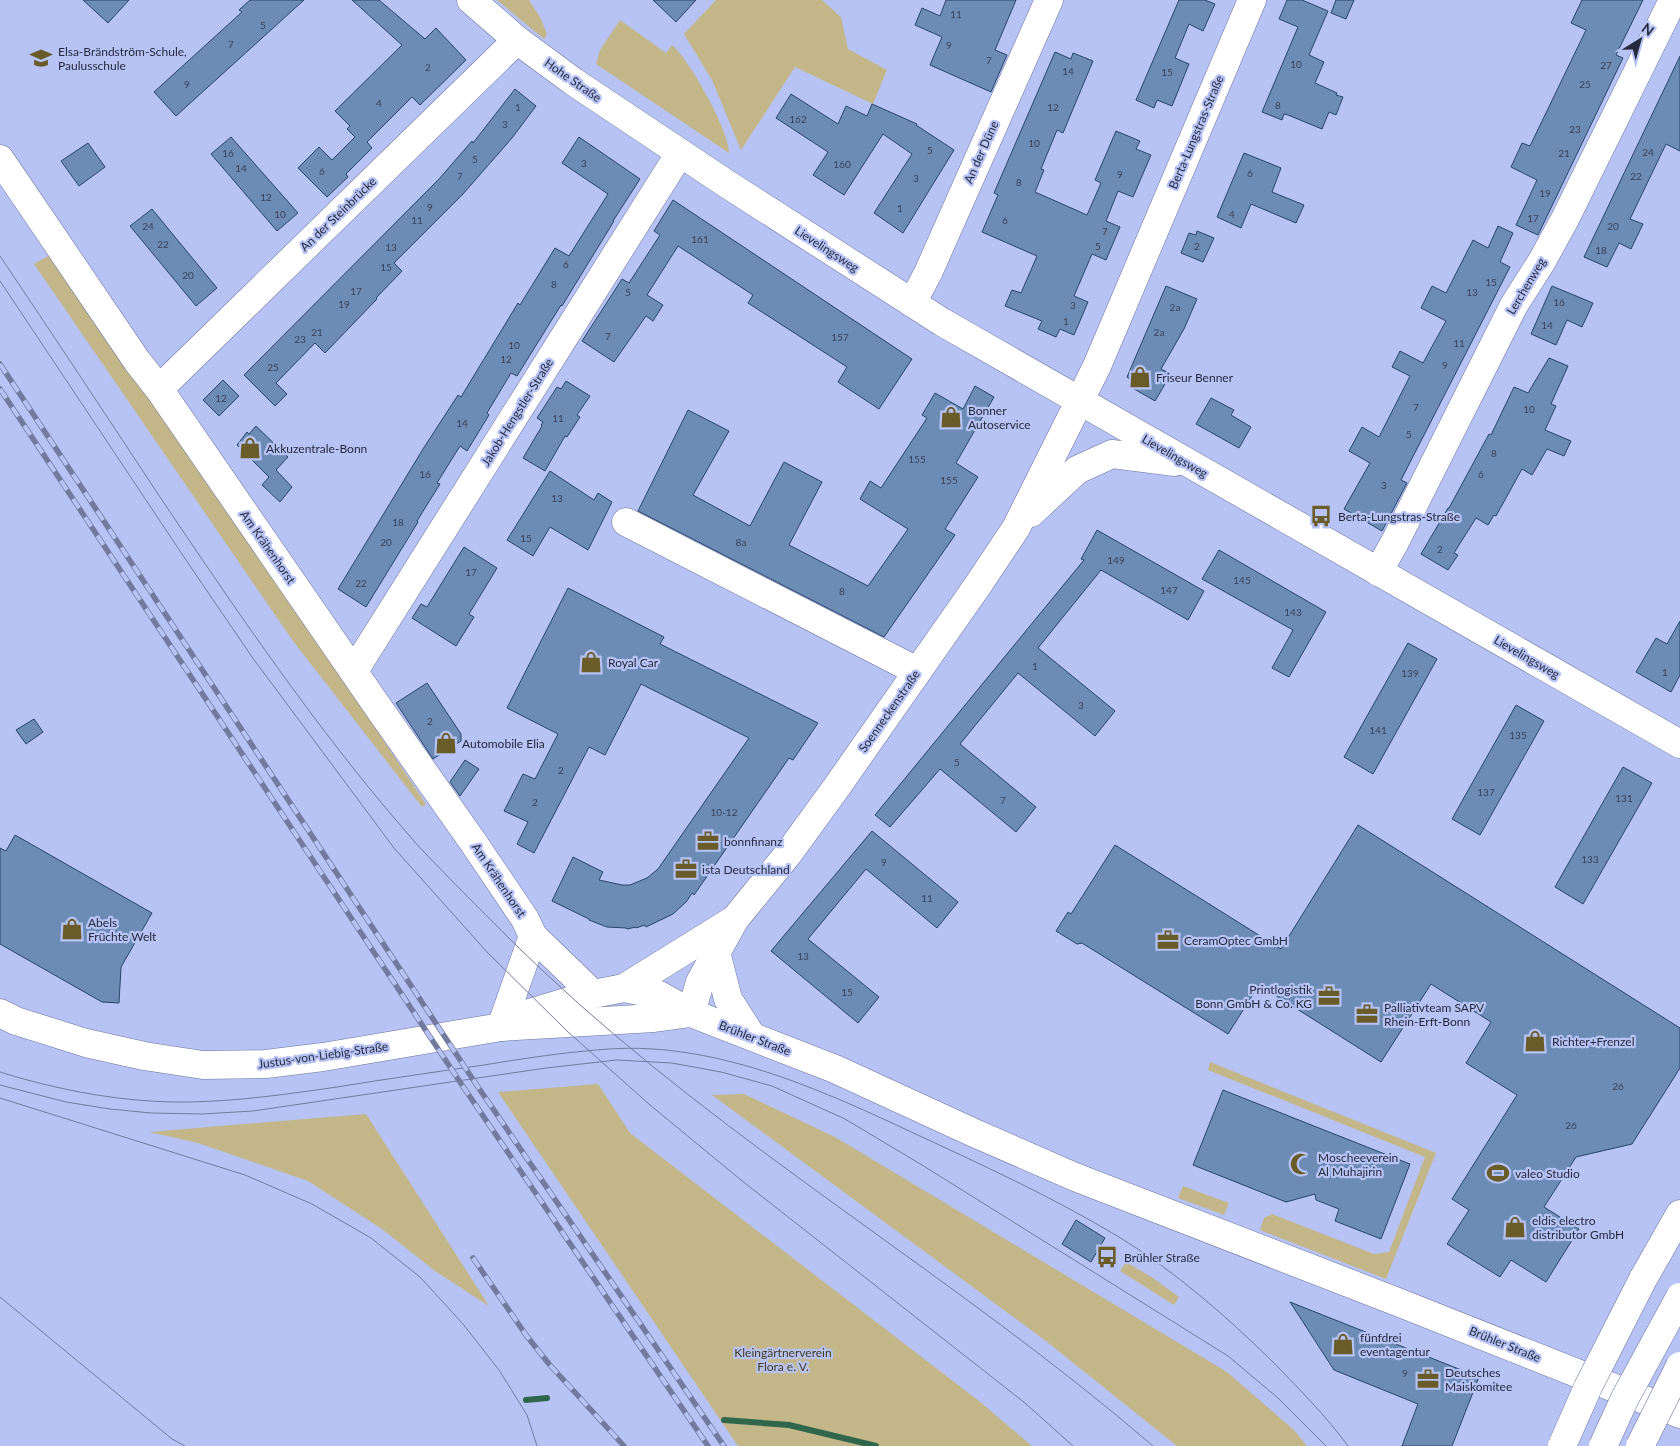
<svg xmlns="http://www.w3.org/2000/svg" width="1680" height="1446" font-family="Lato,sans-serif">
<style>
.green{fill:#c3b689}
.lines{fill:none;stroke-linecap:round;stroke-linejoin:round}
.stream{stroke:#2f664c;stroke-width:6}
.building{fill:#6c8cb5;stroke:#28456a}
.minor-casing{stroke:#6973a1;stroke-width:29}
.major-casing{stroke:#6973a1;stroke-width:29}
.highway-casing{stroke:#6973a1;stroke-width:29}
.minor{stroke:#fff;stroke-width:28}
.major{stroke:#fff;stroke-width:28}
.highway{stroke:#fff;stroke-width:28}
.tram{stroke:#727b9e;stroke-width:1}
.rail-casing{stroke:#727b9e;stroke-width:5.5}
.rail{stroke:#b7c3f5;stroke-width:4;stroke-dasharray:11;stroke-linecap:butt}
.highway-bridge-casing{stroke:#6973a1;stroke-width:29;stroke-linecap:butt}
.highway-bridge{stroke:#fff;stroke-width:28}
.labels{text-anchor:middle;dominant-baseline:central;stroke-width:4.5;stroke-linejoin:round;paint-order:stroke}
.number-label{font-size:10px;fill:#38425c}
.poi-label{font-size:12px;fill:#262a3e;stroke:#b7c3f5;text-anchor:start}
.street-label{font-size:12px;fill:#262a3e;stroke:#b7c3f5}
.park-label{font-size:12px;fill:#443a18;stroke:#b7c3f5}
</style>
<rect width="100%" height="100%" fill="#b7c3f5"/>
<!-- green -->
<g class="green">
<path d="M497,0h32l11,17 7,17 -3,5z"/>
<path d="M716,0h106l19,17 7,32 39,21 -14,34 -78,-37 -54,83 -29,-70 -28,-46z"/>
<path d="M620,20l46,33 6,-8c17,14 58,87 57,108l-133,-89 4,-14z"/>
<path d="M57,251l369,553 -4,3 -129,-166 -259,-377z"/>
<path d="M1210,1062l226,91 -50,126 -126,-49 4,-12 8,-4 102,40 15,-2 36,-95 -217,-87z"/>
<path d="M598,1084l32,49 349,268 53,45h-294l-240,-354z"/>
<path d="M744,1094l91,43 392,235 67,58 13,16h-130l-131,-105 -334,-246z"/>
<path d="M366,1114l123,192 -54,-35 -53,-42 -74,-48 -110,-38 -49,-11z"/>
<path d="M1183,1186l46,17 -5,12 -46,-17z"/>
<path d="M1126,1262l27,16 26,19 -5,8 -54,-34z"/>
</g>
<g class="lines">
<!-- stream -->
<g class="stream">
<path d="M526,1400l21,-2"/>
<path d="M724,1420l65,5 87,21"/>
</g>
</g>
<!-- building -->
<g class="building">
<path d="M83,0h46l-21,23z"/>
<path d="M250,0h54l-128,116 -22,-24 88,-80 -3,-2z"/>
<path d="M352,0h27l46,39 11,-11 30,32 -46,45 -8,-8 -45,45 5,6 -26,26 2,3 -21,20 -29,-29 21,-21 13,13 23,-23 -8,-8 3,-3 -15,-15 67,-66z"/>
<path d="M653,0h43l-20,22z"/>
<path d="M946,0h70l-21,50 12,5 -16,37 -61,-27 12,-28 -27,-12 7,-17 18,8z"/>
<path d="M1179,0h26l10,4 -12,27 -14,-7 -14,34 14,6 -17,42 -15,-6 -3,8 -18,-8z"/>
<path d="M1287,0h15l26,11 -19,44 15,7 -9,21 22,10 -1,2 7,2 -7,18 -7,-3 -7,17 -34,-14 -4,-1 -2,6 -20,-8 36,-85 -19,-8z"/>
<path d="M1336,0h18l-8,19 -15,-6z"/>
<path d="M1582,0h61l-27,55 7,3 -85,177 -22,-10 21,-45 -26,-13 11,-24 8,3 56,-116 -15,-7z"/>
<path d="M1055,52l16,7 2,-6 20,8 -30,72 -6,-3 -16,39 3,1 -9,22 52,23 14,-32 -6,-3 21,-49 24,10 -4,8 15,6 -18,42 -15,-6 -12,30 14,6 -14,33 -14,-6 -18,42 14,6 -14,33 -14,-6 -4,8 -18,-8 4,-8 -37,-15 7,-16 9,3 16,-37 -55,-24 16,-37 -4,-2z"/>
<path d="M1680,56v95l-14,-7 -36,75 13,5 -12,25 -12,-6 -12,24 -23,-10z"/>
<path d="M515,89l21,17 -24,32 -49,56 -69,69 8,8 -26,27 1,1 -52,54 -10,-10 -39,40 11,11 -12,12 -31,-31 195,-196 33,-38 1,2z"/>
<path d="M791,94l47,30 8,-18 21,10 5,-12 45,20 -1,1 38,25 -51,83 -29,-20 38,-59 -29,-20 -39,61 -31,-20 15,-23 -52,-34z"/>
<path d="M231,137l67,76 -21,18 -66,-77z"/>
<path d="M579,137l61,42 -27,42h1l-52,85 -1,-1 -44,71 -6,-3 -24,40 2,2 -22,36 -7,-5 -23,37 3,1 -23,37 1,1 -52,85 -28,-18 85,-140 35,-54 3,2 57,-94 2,2 35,-57 14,8 39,-62 -46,-31z"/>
<path d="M88,143l17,24 -26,19 -18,-25z"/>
<path d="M1244,153l37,15 -9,24 32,13 -8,18 -45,-19 -10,24 -24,-11z"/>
<path d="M673,200l239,159 -33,50 -41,-27 9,-15 -99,-64 5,-8 -75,-49 -31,49 16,10 -10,16 -7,-5 -32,46 -32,-21 40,-62 7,4 31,-48 -6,-4z"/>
<path d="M152,209l65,79 -21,18 -66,-80z"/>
<path d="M1498,226l15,7 -13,29 10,5 -109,213 6,3 -25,48 -38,-22 26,-46 -21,-12 13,-24 17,10 31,-61 -18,-9 8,-16 23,12 23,-42 -25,-13 11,-22 14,7 27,-53 15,8z"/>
<path d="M1197,231l17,7 -11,24 -22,-9 8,-20 7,2z"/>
<path d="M1166,286l31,13 -13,30 -23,40 10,5 -16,27 -26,-15 3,-5 -5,-4z"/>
<path d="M1552,286l41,17 -11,24 -15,-7 -11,25 -25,-11z"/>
<path d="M1549,358l19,8 -17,38 5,2 -11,24 26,11 -7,15 -17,-7 -15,26 -10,-6 -26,47 -2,-1 -6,10 -12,-7 -22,35 4,2 -10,15 -27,-16 27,-46h1l40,-74 2,1 23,-48 14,6z"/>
<path d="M223,380l16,16 -20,20 -16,-16z"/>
<path d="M566,381l24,15 -13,19 3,2 -13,20 -2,-1 -20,35 -22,-13 19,-32 -1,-1 2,-3 -6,-4 20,-31 4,2z"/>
<path d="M975,386l19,11 -38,66 22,14 -33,52 10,6 -71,102 -246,-126 50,-101 41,21 -36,64 57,31 34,-64 38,20 -33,63 79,41 40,-57 -48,-30 10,-18 11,7 46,-70 -5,-3 13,-22 28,16z"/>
<path d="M1211,398l23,12 -3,5 20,12 -12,21 -43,-24z"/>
<path d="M256,426l32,31 -12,13 16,17 -12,15 -18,-17 7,-8 -32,-32 10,-13 2,2z"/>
<path d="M550,471l44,29 4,-7 14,9 -24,48 -38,-23 -17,29 -26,-16z"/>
<path d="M1097,530l107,61 -16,29 -87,-50 -63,78 77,63 -20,25 -77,-63 -58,71 76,63 -20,25 -76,-63 -50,58 -15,-12 209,-255 -3,-1z"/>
<path d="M464,547l33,21 -28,46 5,3 -18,29 -44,-28 9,-14 6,3z"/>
<path d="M1219,550l107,62 -37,65 -17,-9 21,-38 -91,-51z"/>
<path d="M568,588l96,49 -4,7 158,79 -25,37 -4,-2 -95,137 -2,-2 -5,8 -14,13 -27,13 -1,-2 -9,3v-1l-9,2 -1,-1 -19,-1 -18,-7v-1l-37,-18 21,-44 30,15 -4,8 23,5h8l17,-7 11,-9 91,-131 -108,-54 -36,71 -16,-8 -55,106 -17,-9 11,-22 -24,-11 19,-37 12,5 23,-45 -51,-26z"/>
<path d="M1680,621v54l-9,17 -35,-20 20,-34 11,6z"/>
<path d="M1408,643l29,16 -64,115 -29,-17z"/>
<path d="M427,683l34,51v7l-28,18 -37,-56z"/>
<path d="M1516,705l28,16 -64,114 -28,-16z"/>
<path d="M34,719l9,13 -17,12 -10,-14z"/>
<path d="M465,760l14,9 -19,27 -10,-14z"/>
<path d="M1623,767l29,16 -69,121 -28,-17z"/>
<path d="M1358,825l322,203v40l-48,76 -56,13 -32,50 35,22 -33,53 -35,-22 -11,17 -53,-33 22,-34 -17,-11 65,-104 -51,-32 25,-41 -60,-38 -50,78 -122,-77 -31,49 -146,-91 -5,1 -21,-13 12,-19 3,2 44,-69 166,104z"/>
<path d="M872,831l86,71 -21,26 -71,-59 -58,70 71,58 -21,26 -87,-72z"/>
<path d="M15,835l137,78 -31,54 -2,36 -17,-1 -102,-58v-96l6,3z"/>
<path d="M1223,1090l187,74 -29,75 -46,-18 4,-12 -23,-9 -1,-6 -29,8 -93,-37z"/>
<path d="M1076,1220l29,18 -14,24 -29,-18z"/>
<path d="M1290,1302l189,75 -27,69h-50l16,-42 -84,-34z"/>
</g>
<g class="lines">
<!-- minor casing -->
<g class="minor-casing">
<g id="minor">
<path d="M471,0l46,40 57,42 153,102 215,138 738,422"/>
<path d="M0,159l137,202 22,28 221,321 93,132 52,77 8,17 60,58"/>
<path d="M912,303l16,-30 121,-273"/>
<path d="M159,389l358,-349"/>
<path d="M1031,513l46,-43 35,-16 63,8"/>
<path d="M626,522l291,149"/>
<path d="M1378,572l17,-30 119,-237 28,-44 23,-42 108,-219"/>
<path d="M354,671l326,-518"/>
<path d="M716,952l12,47 23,36"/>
<path d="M624,988l108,-67"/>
<path d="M691,1013l9,-31 35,-63 53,-65 48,-66 142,-203 38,-57 81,-162 155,-366"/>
<path d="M501,1027l32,-91"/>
</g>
</g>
<!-- major casing -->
<g class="major-casing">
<g id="major">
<path d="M0,1013l16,8 70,22 58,13 59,9 63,-1 57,-7 178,-30 153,-9 37,-5"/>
<path d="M501,1027l29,-14 63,-19 31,-6 35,7 32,18 144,56 137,63 103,45 320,124 285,113"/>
</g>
</g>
<!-- highway casing -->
<g class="highway-casing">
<path id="highway" d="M1643,1279l37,-65"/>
</g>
<!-- minor -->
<use href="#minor" class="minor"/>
<!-- major -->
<use href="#major" class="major"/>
<!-- highway -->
<use href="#highway" class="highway"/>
<!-- tram -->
<g class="tram">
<path d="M0,256c53,79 106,159 158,238 78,116 157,233 249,339 14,17 31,33 46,49 30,30 59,60 90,89 188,177 414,306 610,475"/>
<path d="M0,281l188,282 64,94 142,191 93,104 80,79 83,74 91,75 284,223 48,43"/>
<path d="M0,1072c61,19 126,31 190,30 49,-1 99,-8 147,-15 49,-8 98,-15 147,-22 42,-7 83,-13 125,-16 104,-7 206,38 298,81 71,33 144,66 212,107 57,35 107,79 155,126 26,27 52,53 74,83"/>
<path d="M0,1085l66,17 44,7 41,4 51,1 51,-3 293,-43 71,-8 55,3 49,9 51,14 73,33 77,46 306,191 50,42 48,48"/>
<path d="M0,1098l245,77 67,29 59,34 49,39 43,47 36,46 28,45 10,31"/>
<path d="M0,1297l172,142 13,7"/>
</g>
<!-- rail casing -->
<g class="rail-casing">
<g id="rail">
<path d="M0,364l478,723 246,359"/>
<path d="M0,389l464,699 244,358"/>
<path d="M473,1258l53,77 23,29 75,82"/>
</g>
</g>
<!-- rail -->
<use href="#rail" class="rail"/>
<!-- highway-bridge casing -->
<g class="highway-bridge-casing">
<g id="highway-bridge">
<path d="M1562,1446l26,-59 55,-108"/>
<path d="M1603,1446l22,-48 55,-101"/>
<path d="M1640,1446l40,-80"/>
</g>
</g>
<!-- highway-bridge -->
<use href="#highway-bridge" class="highway-bridge"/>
</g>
<!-- icons -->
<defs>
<g id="school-bare" transform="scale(1.725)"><path d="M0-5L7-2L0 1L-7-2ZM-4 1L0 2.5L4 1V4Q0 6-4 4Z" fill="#6a5c29" stroke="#b7c3f5" stroke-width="2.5" paint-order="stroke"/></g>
<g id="shop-bare" transform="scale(1.725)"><path d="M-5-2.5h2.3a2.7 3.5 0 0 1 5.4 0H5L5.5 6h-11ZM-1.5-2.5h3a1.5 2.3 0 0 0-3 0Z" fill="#6a5c29" stroke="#b7c3f5" stroke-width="2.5" paint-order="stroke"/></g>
<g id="bus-bare" transform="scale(1.725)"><path d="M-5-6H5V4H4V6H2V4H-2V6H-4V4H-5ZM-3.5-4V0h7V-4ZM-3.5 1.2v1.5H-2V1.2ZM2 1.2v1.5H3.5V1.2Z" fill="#6a5c29" stroke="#b7c3f5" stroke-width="2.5" paint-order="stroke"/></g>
<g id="office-bare" transform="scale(1.725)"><path d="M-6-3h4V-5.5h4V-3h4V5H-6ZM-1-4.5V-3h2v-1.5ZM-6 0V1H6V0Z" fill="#6a5c29" stroke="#b7c3f5" stroke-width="2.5" paint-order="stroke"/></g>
<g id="mosque-bare" transform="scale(1.725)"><path d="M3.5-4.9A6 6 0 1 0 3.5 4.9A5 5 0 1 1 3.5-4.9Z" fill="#6a5c29" stroke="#b7c3f5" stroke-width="2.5" paint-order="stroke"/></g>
<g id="stadium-bare" transform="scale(1.725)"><path d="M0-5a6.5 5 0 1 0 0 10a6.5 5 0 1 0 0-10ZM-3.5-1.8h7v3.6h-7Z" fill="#6a5c29" stroke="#b7c3f5" stroke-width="2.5" paint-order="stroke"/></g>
</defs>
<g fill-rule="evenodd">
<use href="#school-bare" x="41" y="58"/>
<use href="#shop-bare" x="1140" y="377"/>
<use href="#shop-bare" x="951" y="417"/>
<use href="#shop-bare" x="250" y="448"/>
<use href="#bus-bare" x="1321" y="516"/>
<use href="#shop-bare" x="591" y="662"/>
<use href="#shop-bare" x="446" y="743"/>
<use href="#office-bare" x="708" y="841"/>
<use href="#office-bare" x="686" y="869"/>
<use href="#shop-bare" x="72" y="929"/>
<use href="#office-bare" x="1168" y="940"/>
<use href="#office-bare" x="1329" y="996"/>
<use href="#office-bare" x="1367" y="1014"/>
<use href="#shop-bare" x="1535" y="1041"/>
<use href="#mosque-bare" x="1301" y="1164"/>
<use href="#stadium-bare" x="1498" y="1173"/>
<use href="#shop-bare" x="1515" y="1227"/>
<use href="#bus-bare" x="1107" y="1257"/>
<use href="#shop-bare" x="1343" y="1344"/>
<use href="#office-bare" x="1428" y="1379"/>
</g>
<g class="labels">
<!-- number labels -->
<g class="number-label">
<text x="956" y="14">11</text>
<text x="263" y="25">5</text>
<text x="231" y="44">7</text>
<text x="949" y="45">9</text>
<text x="989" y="60">7</text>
<text x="1296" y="64">10</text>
<text x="1606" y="65">27</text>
<text x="428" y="67">2</text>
<text x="1068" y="71">14</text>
<text x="1167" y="72">15</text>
<text x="187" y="84">9</text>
<text x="1585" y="84">25</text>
<text x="379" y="103">4</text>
<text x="1278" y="105">8</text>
<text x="518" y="107">1</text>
<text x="1053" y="107">12</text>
<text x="798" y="119">162</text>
<text x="505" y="124">3</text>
<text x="1575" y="129">23</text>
<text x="1034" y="143">10</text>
<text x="930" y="150">5</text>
<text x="1648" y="152">24</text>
<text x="228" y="153">16</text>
<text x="1564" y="153">21</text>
<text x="475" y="159">5</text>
<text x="584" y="163">3</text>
<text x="842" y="164">160</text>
<text x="241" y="168">14</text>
<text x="322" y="171">6</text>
<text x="1250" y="173">6</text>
<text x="1120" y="174">9</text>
<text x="460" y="176">7</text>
<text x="1636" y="176">22</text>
<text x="916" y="178">3</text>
<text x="1019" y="182">8</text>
<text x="1545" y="193">19</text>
<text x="266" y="197">12</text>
<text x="430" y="207">9</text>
<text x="900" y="208">1</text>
<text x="280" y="214">10</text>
<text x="1232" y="214">4</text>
<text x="1533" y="218">17</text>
<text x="417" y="220">11</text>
<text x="1005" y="220">6</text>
<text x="148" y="226">24</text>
<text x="1613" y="226">20</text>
<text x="1105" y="231">7</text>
<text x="700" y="239">161</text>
<text x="163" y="244">22</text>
<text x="1098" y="246">5</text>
<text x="1197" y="246">2</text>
<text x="391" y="247">13</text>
<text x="1601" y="250">18</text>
<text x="566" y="264">6</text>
<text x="386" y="267">15</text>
<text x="188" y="275">20</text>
<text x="1491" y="282">15</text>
<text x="554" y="284">8</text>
<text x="356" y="291">17</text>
<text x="628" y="292">5</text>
<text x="1472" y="292">13</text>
<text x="1559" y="302">16</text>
<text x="344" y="304">19</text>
<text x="1073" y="305">3</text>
<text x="1175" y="307">2a</text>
<text x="1066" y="321">1</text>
<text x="1547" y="325">14</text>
<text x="317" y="332">21</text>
<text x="1159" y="332">2a</text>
<text x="608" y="336">7</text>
<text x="840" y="337">157</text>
<text x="300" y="339">23</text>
<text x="1459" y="343">11</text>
<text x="514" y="345">10</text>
<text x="506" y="359">12</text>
<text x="1445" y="365">9</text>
<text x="273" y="367">25</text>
<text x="221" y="398">12</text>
<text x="1416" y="407">7</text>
<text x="1529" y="409">10</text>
<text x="558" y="418">11</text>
<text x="462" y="423">14</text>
<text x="1409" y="434">5</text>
<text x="1494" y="453">8</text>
<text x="917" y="459">155</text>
<text x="425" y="474">16</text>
<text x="1481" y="474">6</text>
<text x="949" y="480">155</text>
<text x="1384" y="485">3</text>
<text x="557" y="498">13</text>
<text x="398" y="522">18</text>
<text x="526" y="538">15</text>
<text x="386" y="542">20</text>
<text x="741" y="542">8a</text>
<text x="1440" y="549">2</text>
<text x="1116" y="560">149</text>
<text x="471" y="572">17</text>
<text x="1242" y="580">145</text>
<text x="361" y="583">22</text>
<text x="1169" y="590">147</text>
<text x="842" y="591">8</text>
<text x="1293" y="612">143</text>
<text x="1035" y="666">1</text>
<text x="1665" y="672">1</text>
<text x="1410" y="673">139</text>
<text x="1081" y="705">3</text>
<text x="430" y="721">2</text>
<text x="1378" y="730">141</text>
<text x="1518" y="735">135</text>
<text x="957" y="762">5</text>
<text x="561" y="770">2</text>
<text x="1486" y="792">137</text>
<text x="1624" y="798">131</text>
<text x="1003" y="800">7</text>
<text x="535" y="802">2</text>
<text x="724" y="812">10-12</text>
<text x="1590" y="859">133</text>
<text x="884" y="862">9</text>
<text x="927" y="898">11</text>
<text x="803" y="956">13</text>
<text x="847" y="992">15</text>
<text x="1618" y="1086">26</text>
<text x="1571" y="1125">26</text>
<text x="1405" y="1373">9</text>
</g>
<!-- poi labels -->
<g class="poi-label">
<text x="58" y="51">Elsa-Brändström-Schule,<tspan x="58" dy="14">Paulusschule</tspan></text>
<text x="1156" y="377">Friseur Benner</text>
<text x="968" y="410">Bonner<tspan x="968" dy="14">Autoservice</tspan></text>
<text x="266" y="448">Akkuzentrale-Bonn</text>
<text x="1338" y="516">Berta-Lungstras-Straße</text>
<text x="608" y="662">Royal Car</text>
<text x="462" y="743">Automobile Elia</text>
<text x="724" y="841">bonnfinanz</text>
<text x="702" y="869">ista Deutschland</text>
<text x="88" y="922">Abels<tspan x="88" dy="14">Früchte Welt</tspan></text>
<text x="1184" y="940">CeramOptec GmbH</text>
<text x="1312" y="989" text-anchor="end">Printlogistik<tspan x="1312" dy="14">Bonn GmbH &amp; Co. KG</tspan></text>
<text x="1384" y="1007">Palliativteam SAPV<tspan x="1384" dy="14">Rhein-Erft-Bonn</tspan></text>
<text x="1552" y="1041">Richter+Frenzel</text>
<text x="1318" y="1157">Moscheeverein<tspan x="1318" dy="14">Al Muhajirin</tspan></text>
<text x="1515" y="1173">valeo Studio</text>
<text x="1532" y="1220">eldis electro<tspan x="1532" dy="14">distributor GmbH</tspan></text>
<text x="1124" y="1257">Brühler Straße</text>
<text x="1360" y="1337">fünfdrei<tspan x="1360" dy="14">eventagentur</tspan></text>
<text x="1445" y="1372">Deutsches<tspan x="1445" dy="14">Maiskomitee</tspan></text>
</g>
<!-- street labels -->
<g class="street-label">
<text transform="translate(573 80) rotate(35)">Hohe Straße</text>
<text transform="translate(1196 132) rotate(-67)">Berta-Lungstras-Straße</text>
<text transform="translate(981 152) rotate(-66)">An der Düne</text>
<text transform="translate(338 214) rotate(-44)">An der Steinbrücke</text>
<text transform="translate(827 249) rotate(33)">Lievelingsweg</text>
<text transform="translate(1526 286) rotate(-59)">Lerchenweg</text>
<text transform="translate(517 412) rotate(-58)">Jakob-Hengstler-Straße</text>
<text transform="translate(1175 456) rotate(30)">Lievelingsweg</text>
<text transform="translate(268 547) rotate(55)">Am Krähenhorst</text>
<text transform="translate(1527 657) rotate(30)">Lievelingsweg</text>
<text transform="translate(889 711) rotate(-55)">Soenneckenstraße</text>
<text transform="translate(499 880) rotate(56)">Am Krähenhorst</text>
<text transform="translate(755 1038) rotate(21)">Brühler Straße</text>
<text transform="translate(323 1055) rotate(-8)">Justus-von-Liebig-Straße</text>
<text transform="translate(1505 1344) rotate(22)">Brühler Straße</text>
</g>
<!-- park labels -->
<g class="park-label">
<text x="783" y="1352">Kleingärtnerverein<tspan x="783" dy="14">Flora e. V.</tspan></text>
</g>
</g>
<!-- north arrow -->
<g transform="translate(1640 40) rotate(37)" stroke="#b7c3f5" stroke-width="4" paint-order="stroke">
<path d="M0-4L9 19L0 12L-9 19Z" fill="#262a3e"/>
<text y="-8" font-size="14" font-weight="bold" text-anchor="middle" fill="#262a3e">N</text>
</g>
</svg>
